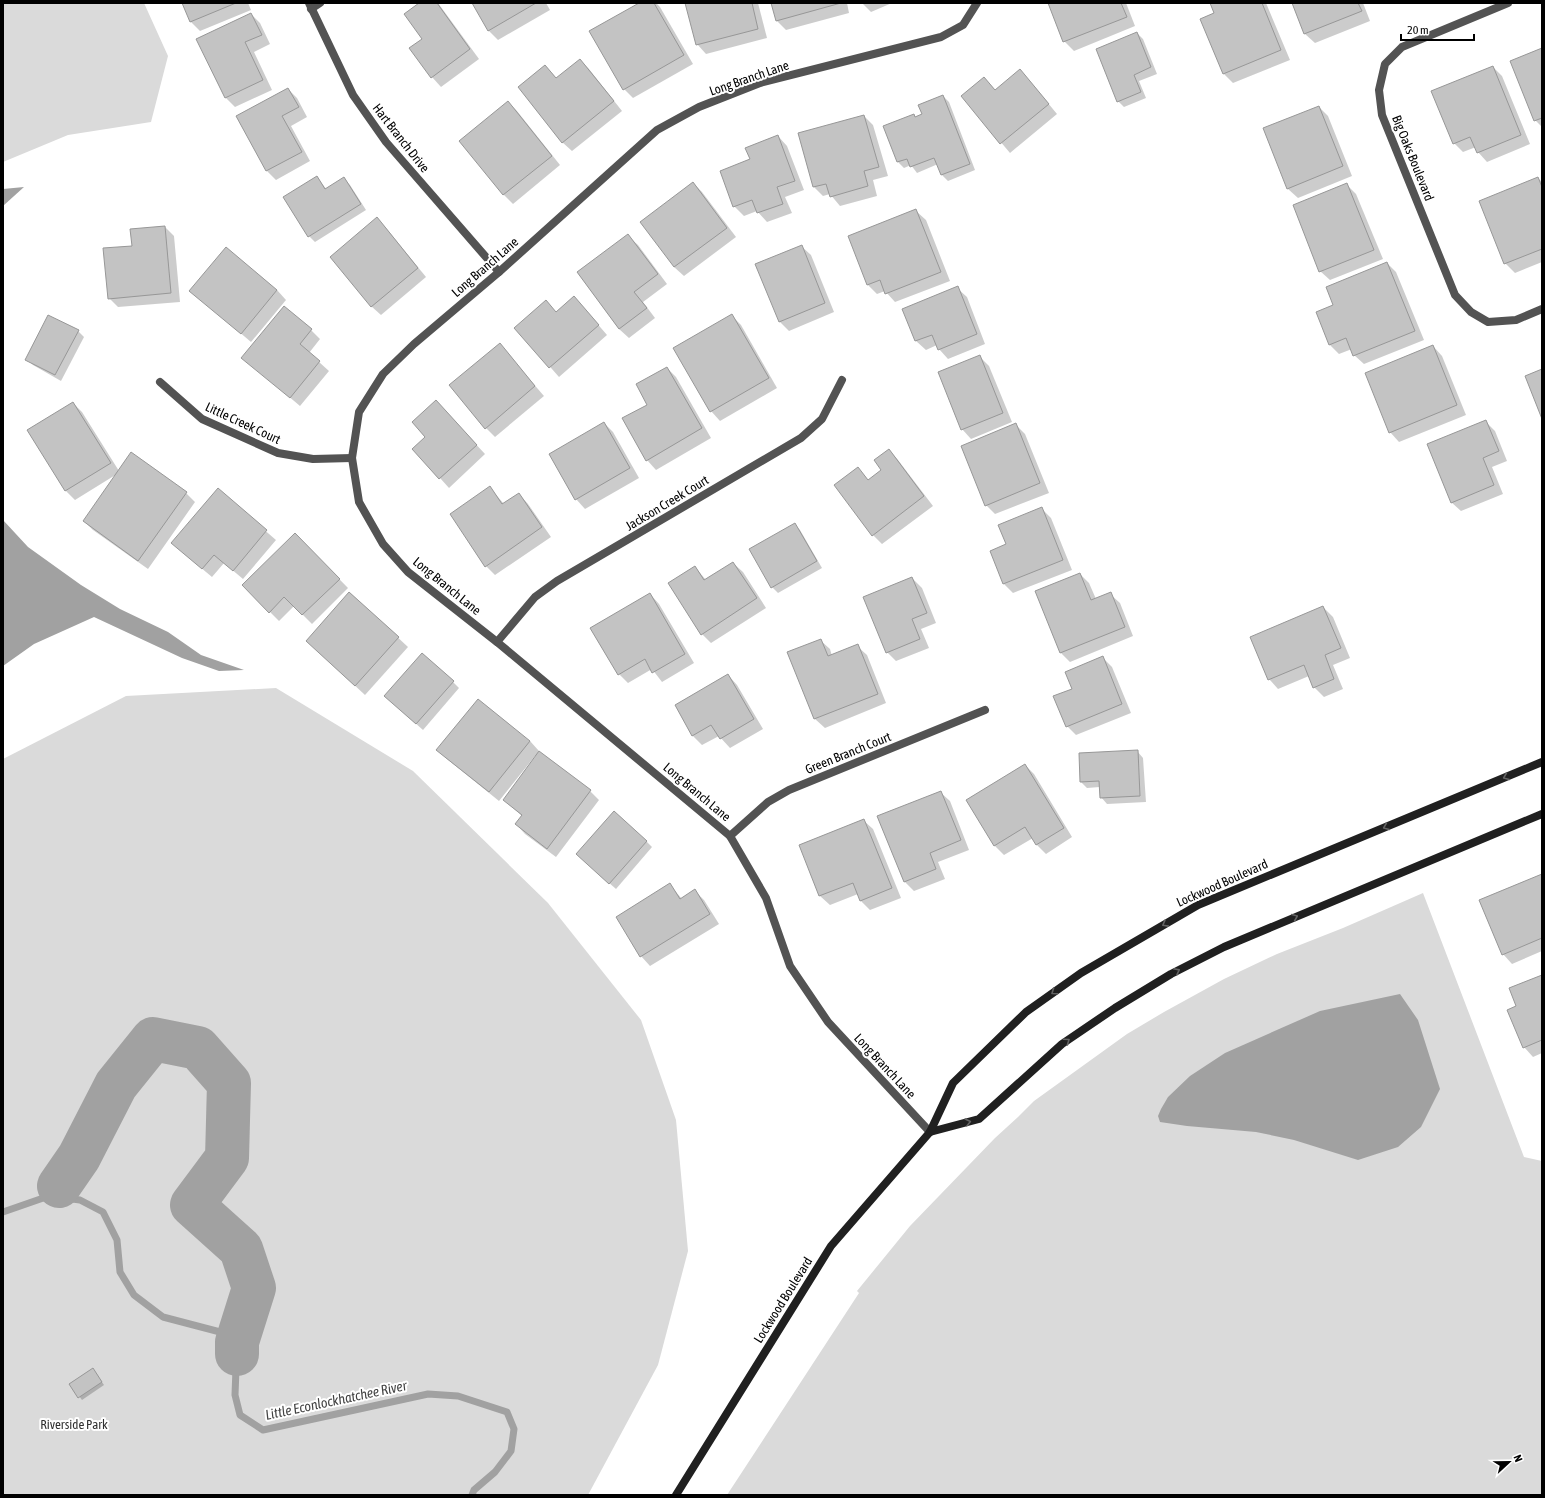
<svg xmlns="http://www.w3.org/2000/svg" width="1545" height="1498" font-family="'Asap Condensed',sans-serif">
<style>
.green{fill:#dadada}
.water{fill:#a1a1a1}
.shadow{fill:#0003}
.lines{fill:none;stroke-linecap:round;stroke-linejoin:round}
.stream{stroke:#a1a1a1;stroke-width:7}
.river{stroke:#a1a1a1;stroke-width:44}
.building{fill:#c3c3c3;stroke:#979797}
.street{stroke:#535353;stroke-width:8}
.secondary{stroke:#202020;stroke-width:8}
.oneway{stroke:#636363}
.labels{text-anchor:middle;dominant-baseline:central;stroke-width:4;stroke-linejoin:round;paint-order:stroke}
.street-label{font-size:13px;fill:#000;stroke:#fff}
.park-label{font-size:13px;fill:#313131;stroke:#fff}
.water-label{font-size:14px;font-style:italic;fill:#424242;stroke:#fff}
</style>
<rect width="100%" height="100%" fill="#fff"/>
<!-- green -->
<g class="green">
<path d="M3,3h141l24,53 -17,66 -83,13 -65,27z"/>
<path d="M276,688l137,83 135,132 93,117 35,100 12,131 -30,114 -70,130h-585v-736l123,-63z"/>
<path d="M1423,893l101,264 18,4v334h-815l132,-202 -2,-2 53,-65 85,-88 23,-21 16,-16 93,-67 37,-22 60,-33 53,-25 66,-26z"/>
</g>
<!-- water -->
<g class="water">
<path d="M24,187l-21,19v-17z"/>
<path d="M3,520l25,27 53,38 39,24 48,23 33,23 43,15 -25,1 -37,-13 -88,-41 -60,27 -31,22z"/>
<path d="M1400,994l18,26 22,69 -19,38 -23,20 -40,13 -64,-20 -38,-8 -69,-6 -27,-4 -2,-6 3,-7 7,-12 22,-21 35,-23 95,-42z"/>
</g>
<!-- shadow -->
<g class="shadow">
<path d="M183,3h65l3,7 -51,21 -9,-9z"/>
<path d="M421,3h17l41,56 -38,28 -9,-10 -9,-38z"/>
<path d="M473,3h73l4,7 -52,30 -9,-9z"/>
<path d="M641,3h15l4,4 33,57 -60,34 -9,-9z"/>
<path d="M686,3h72l9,35 -61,16 -9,-10z"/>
<path d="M772,3h75l2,10 -63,17 -9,-9z"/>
<path d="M862,3h30l-21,9z"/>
<path d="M1049,3h77l9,23 -61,25 -10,-10z"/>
<path d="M1211,3h55l24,57 -57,23 -9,-9 -9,-61z"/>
<path d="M1293,3h70l7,18 -55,22 -10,-9z"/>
<path d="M251,14l9,9 10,21 -16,8 18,38 -37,17 -9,-9 -28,-59z"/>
<path d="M1137,33l6,6 14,35 -18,7 7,17 -22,9 -6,-6z"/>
<path d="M1542,49v78l-7,-7z"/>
<path d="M580,60l9,9 33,42 -50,40 -10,-9 -17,-76 12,13z"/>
<path d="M1493,67l9,9 28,68 -43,18 -9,-10 -2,-5 -13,5 -9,-9z"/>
<path d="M984,78l12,13 33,-11 28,34 -47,39 -48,-57z"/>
<path d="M288,89l9,9 10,19 -16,9 19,35 -34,19 -9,-9z"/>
<path d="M943,96l6,6 26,68 -27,11 -6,-6 -4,-11 -21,9 -6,-8 -7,3 -6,-6 -14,-35 30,-12 2,3 7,-3z"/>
<path d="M508,102l9,9 43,54 -47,39 -9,-9 -44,-54z"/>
<path d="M1319,107l9,9 24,60 -54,22 -10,-9 -24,-60z"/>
<path d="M864,116l9,9 15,51 -15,4 4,16 -37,10 -10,-12 -7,2 -9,-9z"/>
<path d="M778,136l9,10 17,44 -19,7 7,16 -25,9 -10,-11 -13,5 -10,-10 18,-46z"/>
<path d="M317,177l10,13 17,-11 6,6 16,25 -51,32 -6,-6z"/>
<path d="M1538,178l4,4v80l-27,11 -10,-10z"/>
<path d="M693,183l9,9 34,45 -52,39 -10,-9z"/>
<path d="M1347,185l9,9 27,65 -53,21 -10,-9z"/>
<path d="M916,211l10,9 24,61 -55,21 -10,-11 -8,3 -9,-9 -19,-48z"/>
<path d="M377,219l9,9 40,49 -45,38 -10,-9z"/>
<path d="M165,227l9,9 6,66 -62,5 -9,-9z"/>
<path d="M628,236l10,9 29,39 -24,18 12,16 -26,20 -10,-9 -41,-56z"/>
<path d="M801,246l10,9 23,57 -45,19 -10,-10z"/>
<path d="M1387,263l9,9 28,68 -60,24 -10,-9 -2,-6 -13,5 -9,-9 4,-39z"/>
<path d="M957,288l10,9 18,47 -37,15 -9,-10 -2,-4 -11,5 -10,-9 -12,-32z"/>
<path d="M277,290l9,10 -35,42 -60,-51z"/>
<path d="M546,302l11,11 26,-6 24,28 -48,42 -43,-49z"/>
<path d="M732,316l9,9 36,63 -57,33 -9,-10z"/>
<path d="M311,330l9,9 -11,14 20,18 -29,35 -57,-48z"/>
<path d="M78,331l6,6 -23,44 -28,-16 -6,-6z"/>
<path d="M499,344l45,52 -49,41 -9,-9z"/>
<path d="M1433,346l9,10 24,59 -67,27 -9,-10z"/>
<path d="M980,357l9,9 23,56 -41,17 -9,-10z"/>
<path d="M667,368l9,9 35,61 -55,32 -9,-10z"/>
<path d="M73,403l9,9 37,59 67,22 9,9 -47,67 -55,-39 -9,-9 33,-47 -42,26 -9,-9 -37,-61z"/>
<path d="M445,411l40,43 -36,34 -35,-39 13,-12z"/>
<path d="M1486,422l9,9 12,30 -15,6 11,27 -42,17 -10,-9z"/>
<path d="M604,423l9,9 26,46 -54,31 -9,-10z"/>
<path d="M1016,425l9,9 24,59 -54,21 -9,-9z"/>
<path d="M889,450l9,10 35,46 -51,38 -9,-9 -15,-66 11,12 13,-11z"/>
<path d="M490,488l14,16 15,-10 9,10 23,33 -56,38 -9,-9z"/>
<path d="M218,490l58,50 -33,39 -19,-16 -12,14 -30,-25z"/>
<path d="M1041,508l10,10 21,52 -59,23 -9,-9 -13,-33 16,-6z"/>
<path d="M794,524l6,6 22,38 -44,25 -6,-6z"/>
<path d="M295,534l53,54 -36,36 -18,-18 -15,15 -36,-36z"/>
<path d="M733,563l10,9 23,36 -55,35 -9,-9 -7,-67 11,13z"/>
<path d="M1080,574l9,9 7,16 14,-5 10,9 13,33 -63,26 -9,-9z"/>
<path d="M912,578l10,10 14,35 -15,6 8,19 -33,13 -9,-9z"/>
<path d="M350,593l58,54 -43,48 -58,-54z"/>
<path d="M650,594l9,10 35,59 -32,19 -10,-13 -24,14 -9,-9z"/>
<path d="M1323,607l10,10 17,41 -17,7 10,24 -19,8 -10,-10 -5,-11 -31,13 -9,-10z"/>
<path d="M820,640l10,9 2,7 25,-10 10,9 19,48 -61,25 -10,-9 -26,-66z"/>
<path d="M1103,658l9,9 19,46 -55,22 -9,-9 6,-37z"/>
<path d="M728,675l9,10 26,44 -33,19 -11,-12 -17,9 -9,-9 -17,-30z"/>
<path d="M453,682l6,6 -36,42 -38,-34z"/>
<path d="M530,741l9,10 -1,1 52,39 9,9 -43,57 -31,-23 -9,-10 6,-8 -18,-16 32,-43 -1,-1 -36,45 -52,-42 -9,-9z"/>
<path d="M1137,751l6,7 3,44 -39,2 -6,-7 -1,-10 -13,1 -6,-6 -1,-28z"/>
<path d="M1025,765l9,9 38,63 -26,17 -9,-9 -4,-7 -29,17 -9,-9 -28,-46z"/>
<path d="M940,792l10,9 19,49 -31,12 7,17 -31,12 -9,-9 -27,-65z"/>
<path d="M863,820l10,9 28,69 -31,12 -9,-9 -3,-7 -28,11 -10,-9 -20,-51z"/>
<path d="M646,841l6,6 -36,42 -33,-29z"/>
<path d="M1542,876v75l-30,13 -9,-10z"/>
<path d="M670,885l12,14 13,-8 9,9 15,24 -69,42 -9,-10 -24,-39z"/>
<path d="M1542,976v77l-9,4 -9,-10 -6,-40z"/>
<path d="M95,1372l9,13 -22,15 -12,-16z"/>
</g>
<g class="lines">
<!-- stream -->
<path class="stream" d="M3,1212l46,-16 31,4 23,12 14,28 3,32 14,23 29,22 61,16 13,9 -2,53 5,20 23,15 165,-36 30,2 49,16 7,17 -3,22 -16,21 -21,18 -2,5"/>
<!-- river -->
<path class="river" d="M59,1186l20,-29 37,-72 37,-46 45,9 31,35 -2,75 -35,47 49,44 13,39 -17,54v12"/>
</g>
<!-- building -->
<g class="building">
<path d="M182,3h54l-46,19z"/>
<path d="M419,3h18l33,46 -39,29 -22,-30 13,-9 -18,-25z"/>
<path d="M472,3h64l-48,28z"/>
<path d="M639,3h15l30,52 -61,35 -34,-59z"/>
<path d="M685,3h67l6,26 -62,16z"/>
<path d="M771,3h70l-65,18z"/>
<path d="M1048,3h73l6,14 -64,25z"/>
<path d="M1210,3h52l19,47 -58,24 -23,-55 14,-6z"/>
<path d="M1292,3h66l4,8 -58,23z"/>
<path d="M251,13l11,22 -17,7 18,38 -38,18 -29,-59z"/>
<path d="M1137,32l14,35 -17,8 7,17 -24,10 -21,-53z"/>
<path d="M1542,48v70l-8,3 -24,-60z"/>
<path d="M580,59l34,42 -52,42 -44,-56 27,-22 11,13z"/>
<path d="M1493,66l28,69 -44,18 -7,-16 -17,7 -22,-53z"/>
<path d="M1020,69l29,35 -49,40 -39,-48 23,-19 11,13z"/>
<path d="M288,88l11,19 -17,9 20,36 -36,19 -30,-55z"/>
<path d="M943,95l27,69 -29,11 -7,-17 -24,9 -3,-8 -10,3 -14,-36 31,-12 1,3 7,-3 -4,-9z"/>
<path d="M508,101l44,55 -49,39 -44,-54z"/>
<path d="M1319,106l24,60 -56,23 -24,-61z"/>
<path d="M864,115l15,52 -15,4 4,15 -38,11 -4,-13 -13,3 -15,-54z"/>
<path d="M778,135l17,46 -18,6 6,17 -26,9 -5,-13 -19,7 -13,-36 30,-12 -5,-11z"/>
<path d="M317,176l8,13 19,-12 17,27 -53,33 -25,-40z"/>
<path d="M1538,177l4,10v62l-38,15 -25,-63z"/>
<path d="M693,182l34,46 -53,39 -34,-45z"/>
<path d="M1347,183l27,67 -55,22 -26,-67z"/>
<path d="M916,209l25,63 -56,22 -5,-14 -13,5 -19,-49z"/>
<path d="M377,217l41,51 -47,39 -41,-50z"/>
<path d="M165,226l6,67 -63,6 -5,-51 29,-2 -2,-17z"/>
<path d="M628,234l30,40 -24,18 13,16 -28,21 -42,-57z"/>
<path d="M802,245l23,58 -46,19 -24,-58z"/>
<path d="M226,247l51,43 -36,44 -52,-43z"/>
<path d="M1387,262l28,69 -62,25 -7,-18 -17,7 -13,-33 17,-7 -7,-18z"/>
<path d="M958,286l19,48 -39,16 -6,-15 -17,6 -13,-32z"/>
<path d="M574,296l25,29 -50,43 -35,-40 32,-28 10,12z"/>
<path d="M284,306l28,23 -12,15 20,17 -30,37 -49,-40z"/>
<path d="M732,314l37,64 -59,34 -37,-64z"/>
<path d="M48,315l31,15 -24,45 -30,-15z"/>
<path d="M500,343l35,43 -50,43 -36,-44z"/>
<path d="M1433,345l24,60 -68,28 -24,-60z"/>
<path d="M980,355l23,58 -42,17 -23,-58z"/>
<path d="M667,367l35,61 -56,33 -24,-43 25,-13 -11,-21z"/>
<path d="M1542,369v50l-17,-43z"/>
<path d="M436,400l41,45 -38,34 -27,-30 13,-12 -13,-15z"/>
<path d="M73,402l38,61 -46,28 -38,-61z"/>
<path d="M1486,420l13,31 -16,7 11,27 -43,18 -24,-59z"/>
<path d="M604,422l26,46 -55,32 -26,-46z"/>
<path d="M1016,423l24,60 -55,23 -24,-60z"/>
<path d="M889,449l35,47 -52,40 -38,-51 24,-18 10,13 13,-10 -7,-10z"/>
<path d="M131,452l56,40 -49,69 -55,-40z"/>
<path d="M490,486l12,18 17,-11 23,34 -57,40 -35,-53z"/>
<path d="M218,488l49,42 -34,41 -19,-16 -12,14 -31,-26z"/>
<path d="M1042,507l21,53 -60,24 -13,-33 16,-7 -8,-19z"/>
<path d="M795,523l22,38 -46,27 -22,-39z"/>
<path d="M295,533l45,46 -38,36 -18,-18 -15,16 -27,-28z"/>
<path d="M733,562l24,36 -56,37 -33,-52 27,-17 9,14z"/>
<path d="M1080,573l11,27 20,-8 14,35 -65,26 -25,-62z"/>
<path d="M912,577l15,36 -15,6 8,20 -34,14 -23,-56z"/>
<path d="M349,592l50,45 -44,49 -49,-45z"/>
<path d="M650,593l35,61 -33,19 -7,-14 -27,16 -28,-47z"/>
<path d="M1323,606l18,42 -16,7 9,24 -21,9 -9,-23 -36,15 -18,-43z"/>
<path d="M821,639l7,17 30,-12 20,50 -64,25 -27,-67z"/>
<path d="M422,653l32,28 -38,43 -32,-28z"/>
<path d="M1103,656l19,48 -56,23 -13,-31 19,-7 -7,-17z"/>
<path d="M728,674l26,45 -34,20 -9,-14 -19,11 -17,-31z"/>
<path d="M478,699l52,42 -41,51 -53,-42z"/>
<path d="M1138,750l2,46 -40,2 -1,-17 -19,1 -1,-29z"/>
<path d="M539,751l52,39 -44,59 -32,-25 7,-9 -19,-15z"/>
<path d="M1025,764l39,64 -28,17 -11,-18 -31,19 -28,-46z"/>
<path d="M941,791l20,49 -31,13 6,16 -32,13 -27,-66z"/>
<path d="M614,811l33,30 -38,43 -33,-30z"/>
<path d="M864,819l28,69 -32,13 -7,-18 -34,13 -20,-51z"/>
<path d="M1542,874v64l-40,17 -23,-55z"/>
<path d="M670,883l10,16 15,-10 15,25 -70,43 -24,-40z"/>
<path d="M1542,975v65l-19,8 -16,-38 9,-4 -7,-18z"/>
<path d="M93,1368l9,14 -24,16 -9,-14z"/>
</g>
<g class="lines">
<!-- street -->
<g class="street">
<path d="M309,3l44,92 33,47 113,130"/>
<path d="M1508,3l-106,44 -17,17 -6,26 3,25 73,180 16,17 17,10 28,-2 26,-11"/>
<path d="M311,9l9,-6"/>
<path d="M160,382l42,37 76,34 35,6 39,-1"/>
<path d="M497,642l38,-45 22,-16 244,-143 21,-19 20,-39"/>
<path d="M730,836l38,-34 21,-12 196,-80"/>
<path d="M930,1132l-102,-110 -38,-56 -24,-68 -36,-62 -233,-194 -89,-70 -25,-28 -24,-42 -7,-44 7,-46 24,-38 31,-30 85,-72 158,-142 42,-23 61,-24 181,-46 22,-12 14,-22"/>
</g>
<!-- secondary -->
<g class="secondary">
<path d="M930,1132l49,-13 83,-75 53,-36 56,-34 53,-27 318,-133"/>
<path d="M676,1495l155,-249 99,-114 23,-49 73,-71 55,-39 117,-68 344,-143"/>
</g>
</g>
<!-- one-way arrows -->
<defs><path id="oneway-chevron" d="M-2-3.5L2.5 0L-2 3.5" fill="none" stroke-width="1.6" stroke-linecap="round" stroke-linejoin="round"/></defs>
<g class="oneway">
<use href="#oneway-chevron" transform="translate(1506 777) rotate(157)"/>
<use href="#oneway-chevron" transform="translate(1386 827) rotate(157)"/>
<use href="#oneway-chevron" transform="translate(1295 917) rotate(-23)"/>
<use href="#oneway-chevron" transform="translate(1165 924) rotate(151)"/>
<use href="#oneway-chevron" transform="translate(1177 971) rotate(-27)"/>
<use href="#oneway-chevron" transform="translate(1054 992) rotate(145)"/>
<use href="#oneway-chevron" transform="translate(1067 1041) rotate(-35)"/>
<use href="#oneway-chevron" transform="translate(968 1122) rotate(-14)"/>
</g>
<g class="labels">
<!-- street labels -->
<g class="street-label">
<text transform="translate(749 78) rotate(-19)">Long Branch Lane</text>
<text transform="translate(401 138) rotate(52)">Hart Branch Drive</text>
<text transform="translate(1413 158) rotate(68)">Big Oaks Boulevard</text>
<text transform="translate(485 267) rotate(-41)">Long Branch Lane</text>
<text transform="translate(243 423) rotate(25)">Little Creek Court</text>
<text transform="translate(667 503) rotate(-31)">Jackson Creek Court</text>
<text transform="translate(447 586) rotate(39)">Long Branch Lane</text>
<text transform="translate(848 753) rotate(-22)">Green Branch Court</text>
<text transform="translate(697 792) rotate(40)">Long Branch Lane</text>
<text transform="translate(1222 883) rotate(-24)">Lockwood Boulevard</text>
<text transform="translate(885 1066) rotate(47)">Long Branch Lane</text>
<text transform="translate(783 1300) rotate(-58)">Lockwood Boulevard</text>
</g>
<!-- park labels -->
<g class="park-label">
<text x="74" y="1424">Riverside Park</text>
</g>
<!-- water labels -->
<g class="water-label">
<text transform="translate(336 1400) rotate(-12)">Little Econlockhatchee River</text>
</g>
</g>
<!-- border -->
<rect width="1545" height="1498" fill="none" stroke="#000000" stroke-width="8"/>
<!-- north arrow -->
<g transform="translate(1509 1462) rotate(68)" stroke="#ffffff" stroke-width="3" paint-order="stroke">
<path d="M0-3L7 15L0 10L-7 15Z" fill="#000000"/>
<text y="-6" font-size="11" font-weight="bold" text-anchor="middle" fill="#000000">N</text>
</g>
<!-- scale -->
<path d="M1401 34v6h73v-6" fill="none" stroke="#000000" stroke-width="2"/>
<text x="1407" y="34" font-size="12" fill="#000000" stroke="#ffffff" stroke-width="3" paint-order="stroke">20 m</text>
</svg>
